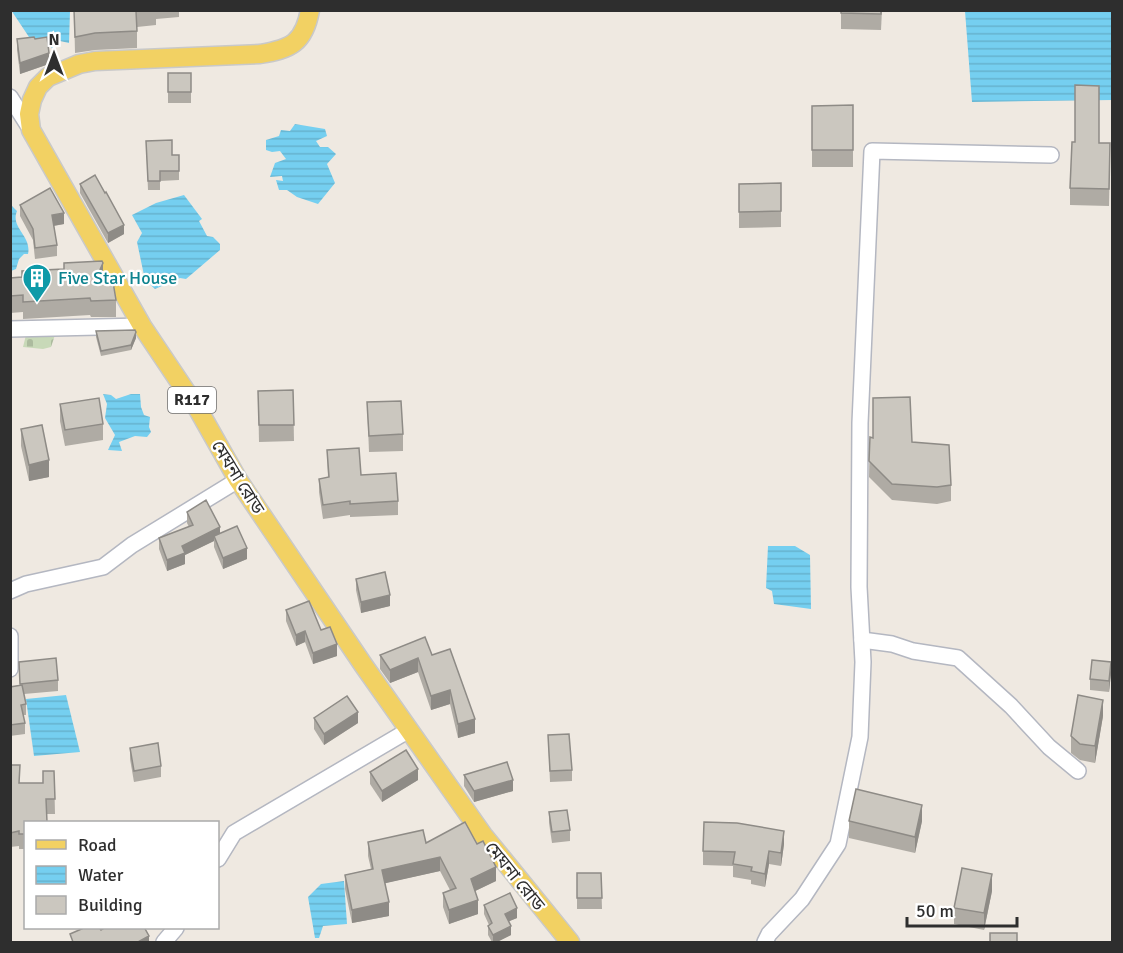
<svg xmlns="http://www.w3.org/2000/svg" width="1123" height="953" font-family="Signika,'Noto Sans Bengali',sans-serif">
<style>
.cemetery{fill:url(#cemetery-stones)}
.water{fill:url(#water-rules)}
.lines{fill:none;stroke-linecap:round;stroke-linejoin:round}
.minor-casing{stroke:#b4b7c1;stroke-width:18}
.major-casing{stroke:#c9c9c9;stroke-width:21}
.minor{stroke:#fff;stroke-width:15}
.major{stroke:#f2d163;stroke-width:18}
.wall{fill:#afaba4}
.shaded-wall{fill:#8e8b86}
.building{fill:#cbc7bf;stroke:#8e8b86;stroke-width:1.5}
.labels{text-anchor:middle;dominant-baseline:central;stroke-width:4.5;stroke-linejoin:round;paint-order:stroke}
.shield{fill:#fff;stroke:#6d6d6d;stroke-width:1.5}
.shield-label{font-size:16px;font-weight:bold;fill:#2e2e2e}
.culture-label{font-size:18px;fill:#0d838f;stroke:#fff;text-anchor:start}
.street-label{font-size:18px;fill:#2e2e2e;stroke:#fff}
</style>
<defs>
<pattern id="cemetery-stones" width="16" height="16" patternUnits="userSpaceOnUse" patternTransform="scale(1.5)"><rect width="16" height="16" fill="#c8d9b8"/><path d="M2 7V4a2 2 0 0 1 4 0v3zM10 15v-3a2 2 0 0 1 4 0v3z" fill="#acbb9e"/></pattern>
<pattern id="water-rules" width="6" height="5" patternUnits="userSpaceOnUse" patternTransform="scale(1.5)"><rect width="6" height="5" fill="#75cff0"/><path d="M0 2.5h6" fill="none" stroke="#66b2ce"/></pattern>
</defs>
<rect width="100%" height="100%" fill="#efe9e1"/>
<!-- cemetery -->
<path class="cemetery" d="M26,335h29l-4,12 -8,2 -20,-2z"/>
<!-- water -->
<g class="water">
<path d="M11,10l59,1 -1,32 -9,-2 -7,8 -11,-10 -11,1z"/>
<path d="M965,11h147v89l-140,2z"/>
<path d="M295,124l30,5 2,7 -11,5 4,6h8l8,7 -9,10 8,19 -17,21 -21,-7 -10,-7h-8l-3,-10 7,1 -1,-5 -12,1 5,-14 11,-4 -6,-8 -8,1 -6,-2v-10l13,-4 2,-6 9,1z"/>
<path d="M184,195l18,24 -3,2 8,15 6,1 7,7v6l-34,29 -6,-1 -25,11 -10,-9 -8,-38 5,-9 -10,-18 24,-12z"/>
<path d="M11,205l6,6c-7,17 15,25 11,43h-4l-5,5 -3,10 -5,2z"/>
<path d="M103,394l8,1 5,4 15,-5h9l1,13 3,8 6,2 -1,10 2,5 -4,5 -12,-1 -16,6 3,9 -14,-1 7,-15 -10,-17 2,-14z"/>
<path d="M768,546h27l15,9 1,54 -37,-5 -2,-13 -6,-3z"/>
<path d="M66,695l14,57 -46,4 -8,-57z"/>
<path d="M344,881l3,43 -24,2 -4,12h-4l-7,-41 13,-13z"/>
</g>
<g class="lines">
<!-- minor casing -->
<g class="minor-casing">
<g id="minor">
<path d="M10,97l21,33"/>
<path d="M10,329l132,-3"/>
<path d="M10,591l16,-7 77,-17 29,-22 106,-65"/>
<path d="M10,636v33"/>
<path d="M862,640l30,4 21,7 45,7 53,48 38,41 29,24"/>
<path d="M218,859l16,-26 175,-103"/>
<path d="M164,942l12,-14"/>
<path d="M765,942l4,-8 33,-35 36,-55 22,-107 3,-75 -4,-75 1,-164 12,-272 179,4"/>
</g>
</g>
<!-- major casing -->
<g class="major-casing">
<path id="major" d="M310,10c-6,33 -19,39 -50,44l-165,7 -16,3 -31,13 -10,10 -6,13 -3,14 2,16 111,196 57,85 39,69 126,186 119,169 87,107"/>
</g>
<!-- minor -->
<use href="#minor" class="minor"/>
<!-- major -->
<use href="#major" class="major"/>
</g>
<!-- wall -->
<g class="wall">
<path d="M74,10h105v7l-23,2v6l-19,2v21l-42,2 -20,3z"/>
<path d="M841,10h41l-1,20 -40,-1z"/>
<path d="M17,39l32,25 -29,10 -3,-24z"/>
<rect x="168" y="73" width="23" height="30"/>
<path d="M853,105v62h-41v-61z"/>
<path d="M146,141l26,14h7v25l-19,1v9h-12z"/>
<path d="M1075,142l24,1 11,16 -1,47 -39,-1v-17z"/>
<path d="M781,183v44l-42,1v-44z"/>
<path d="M80,184l44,50 -16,9 -28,-50z"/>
<path d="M20,205l44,19 -10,2 3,19v11l-22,3 -2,-19 -13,-24z"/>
<path d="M64,263l39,17 -1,3 14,17v17h-25l-1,-2 -67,4v-7l-13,1v-35l12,-1 42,-8z"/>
<path d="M96,331l40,7 -5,12 -30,6 -5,-19z"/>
<path d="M293,390l1,51 -35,1 -1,-51z"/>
<path d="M367,402l36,32v17l-34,1z"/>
<path d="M60,404l43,20v16l-38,6 -5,-25z"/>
<path d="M21,429l28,48 -20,4 -8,-35z"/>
<path d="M870,437l42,5 39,43v16l-14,3 -45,-4 -23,-23z"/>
<path d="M327,450l71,51v14l-48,2v-2l-27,4 -4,-27v-13l9,-1z"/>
<path d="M187,512l33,22 27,25 -24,10 -9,-22v-6l-29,14v9l-18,7 -8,-22v-11l30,-11 -2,-4z"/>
<path d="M356,579l34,27 -29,7 -5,-23z"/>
<path d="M286,610l35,20 16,26 -24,8 -8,-22 -9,4 -10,-25z"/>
<path d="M380,655h52l43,78 -17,5 -8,-34 -19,6 -13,-38 -28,11 -10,-14z"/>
<path d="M19,662l39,18v11l-34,3 2,10v11h-3l2,8v11l-15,2v-49l10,-2z"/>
<path d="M1111,673l-2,19 -19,-2v-11z"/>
<path d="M1103,716l-8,47 -15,-3 -9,-7v-17z"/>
<path d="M314,718l44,5 -34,22 -10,-16z"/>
<path d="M548,735l24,35v11l-22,1z"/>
<path d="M130,748l31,18v11l-27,5 -4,-23z"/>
<path d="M10,765l10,18h23l11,-12 1,43h-8l-21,8v27h-7v-3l-9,1z"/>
<path d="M370,772l48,8 -36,22 -12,-18z"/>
<path d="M464,775l49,16 -39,11 -10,-16z"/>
<path d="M549,812l21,18v11l-18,2 -3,-20z"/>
<path d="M849,821h73l-7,32 -66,-15z"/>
<path d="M368,842l58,1 70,38 -21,10 3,23 -29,10 -6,-17v-14l7,-3 -10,-19 -55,12 4,33 -37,7 -7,-34v-14l26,-6 -3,-13z"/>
<path d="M784,844l-3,22 -12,-2 -4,23 -14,-3v-4l-18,-3v-11l-30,-1v-14z"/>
<path d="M577,873h24l1,36h-25z"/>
<path d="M992,891l-8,39 -30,-6v-16z"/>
<path d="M484,905l33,13 -8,3 2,14 -14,7h-5l-4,-7v-9l1,-1 -5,-11z"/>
</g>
<!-- shaded-wall -->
<g class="shaded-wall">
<path d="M49,53v11l-29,10v-11z"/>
<path d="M64,213v11l-12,2v-11z"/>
<path d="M124,225v9l-16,9v-10z"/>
<path d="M103,263v17l-9,20v-17z"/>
<path d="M136,332v6l-5,12v-5z"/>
<path d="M49,460v17l-20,4v-16z"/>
<path d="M220,527v11l-6,-2v5l-29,14v9l-18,7v-11l15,-14z"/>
<path d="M247,548v11l-24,10v-11z"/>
<path d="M390,595v11l-29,7v-11z"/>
<path d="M305,631v11l-9,4v-11z"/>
<path d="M337,644v12l-24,8v-11z"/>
<path d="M418,658v14l-28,11v-13z"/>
<path d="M1111,662v11l-2,19v-11z"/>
<path d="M450,690v14l-19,6v-14z"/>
<path d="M1103,700v16l-8,47v-17z"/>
<path d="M358,712v11l-34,22v-11z"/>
<path d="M475,719v14l-17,5v-14z"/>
<path d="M418,769v11l-36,22v-11z"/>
<path d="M513,780v11l-39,11v-11z"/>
<path d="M922,805v16l-7,32v-16z"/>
<path d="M784,831v13l-3,22v-13z"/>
<path d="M769,851v13l-4,23v-13z"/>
<path d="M440,857v14l-58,13v-14z"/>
<path d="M496,867v14l-25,12v-14z"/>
<path d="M992,874v17l-8,39v-17z"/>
<path d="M478,900v14l-29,10v-14z"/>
<path d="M389,902v14l-37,7v-13z"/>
<path d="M517,908v10l-12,5v-9z"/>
<path d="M511,926v9l-14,7h-4v-7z"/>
<path d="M149,936v6h-11z"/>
</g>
<!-- building -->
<g class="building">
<path d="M74,10h65l-3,1 1,20 -42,2 -20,4z"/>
<path d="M841,10h40v4l-40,-1z"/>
<path d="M34,37l1,2 12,-2 2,16 -29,10 -3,-24z"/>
<rect x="168" y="73" width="23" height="19"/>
<path d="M1075,85l24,1v57h11l-1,46 -39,-1 2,-46h3z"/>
<path d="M853,105v45h-41v-44z"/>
<path d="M172,140v15h7v16h-19v10h-12l-2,-40z"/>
<path d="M95,175l10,18 1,-1 18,33 -16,8 -28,-49z"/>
<path d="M781,183v28l-42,1v-28z"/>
<path d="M50,188l14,25 -12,2 5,30 -22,3 -2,-19 -13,-24z"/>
<path d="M102,261l1,2 -9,20 19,-1 3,18 -25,1 -1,-3 -67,4v-7l-13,1v-18l12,-1v-6l42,-2v-6z"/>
<path d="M135,330l1,2 -5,13 -30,6 -5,-20z"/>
<path d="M293,390l1,35h-35l-1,-34z"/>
<path d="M910,397l2,45 37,3 2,40 -14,2 -45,-3 -23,-23 1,-24 3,1v-40z"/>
<path d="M99,398l4,26 -38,6 -5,-26z"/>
<path d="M401,401l2,33 -34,2 -2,-34z"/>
<path d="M42,425l7,35 -20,5 -8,-36z"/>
<path d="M359,448l2,27 35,-2 2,28 -48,3v-3l-27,4 -4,-26 10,-2 -2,-27z"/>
<path d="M206,500l14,27 -38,19 3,7 -18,7 -8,-22 34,-13 -6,-13z"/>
<path d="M237,526l10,22 -24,10 -9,-22z"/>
<path d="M385,572l5,23 -29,7 -5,-23z"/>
<path d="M309,601l12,29 9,-3 7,17 -24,9 -8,-22 -9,4 -10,-25z"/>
<path d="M425,637l7,18 18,-6 25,70 -17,5 -8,-34 -19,6 -13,-38 -28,12 -10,-15z"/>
<path d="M56,658l2,22 -38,4 -1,-22z"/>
<path d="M1092,660l19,2 -2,19 -19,-2z"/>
<path d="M22,685l4,19 -5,1 4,18 -15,2v-38z"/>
<path d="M1078,695l25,5 -8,46 -15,-2 -9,-8z"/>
<path d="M347,696l11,16 -34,22 -10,-16z"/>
<path d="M569,734l3,36 -22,1 -2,-36z"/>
<path d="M158,743l3,23 -27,5 -4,-23z"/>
<path d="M406,750l12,19 -36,22 -12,-19z"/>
<path d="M507,762l6,18 -39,11 -10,-16z"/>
<path d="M10,765h10l-1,18h24v-12h11l1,28h-9l1,23h-21v12h-7v-3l-9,2z"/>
<path d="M856,789l66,16 -7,32 -66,-16z"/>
<path d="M567,810l3,20 -18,2 -3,-20z"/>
<path d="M465,822l12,22 6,-3 13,26 -25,12 7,21 -29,10 -6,-17 13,-5 -16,-31 -58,13 7,32 -37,8 -7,-35 28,-6 -5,-27 55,-12 3,13z"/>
<path d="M704,822l33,1 47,8 -3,22 -12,-2 -4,23 -14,-3 1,-4 -19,-3 2,-12 -32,-1z"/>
<path d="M962,868l30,6 -8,39 -30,-5z"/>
<path d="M577,873h24l1,25h-25z"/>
<path d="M510,893l7,15 -12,6 6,12 -18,9 -5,-9 4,-3 -8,-18z"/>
<path d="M86,927h13l2,3 5,-3h38l5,9 -11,6h-65l-3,-8z"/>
<rect x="990" y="933" width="27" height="9"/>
</g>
<!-- icons -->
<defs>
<g id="building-pin" transform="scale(1.5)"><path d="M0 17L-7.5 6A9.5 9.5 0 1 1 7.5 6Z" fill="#0f9aa8" stroke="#fff"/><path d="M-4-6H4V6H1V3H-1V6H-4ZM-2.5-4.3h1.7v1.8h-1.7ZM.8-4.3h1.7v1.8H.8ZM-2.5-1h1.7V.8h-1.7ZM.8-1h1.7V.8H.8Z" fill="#fff"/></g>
</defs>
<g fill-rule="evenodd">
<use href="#building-pin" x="37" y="278"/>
</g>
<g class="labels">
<!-- shield labels -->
<rect class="shield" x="168" y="387" width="48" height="26" rx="4.5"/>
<g class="shield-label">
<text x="192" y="400">R117</text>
</g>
<!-- culture labels -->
<g class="culture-label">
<text x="58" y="278">Five Star House</text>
</g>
<!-- street labels -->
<g class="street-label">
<text transform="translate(238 477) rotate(58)">মেঘনা রোড</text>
<text transform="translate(515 876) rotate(51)">মেঘনা রোড</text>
</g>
</g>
<!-- border -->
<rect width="1123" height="953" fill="none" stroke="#2e2e2e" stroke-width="24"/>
<!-- legend -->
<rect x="24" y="821" width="195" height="108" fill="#ffffff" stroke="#ababab" stroke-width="1.5"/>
<rect x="36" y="840" width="30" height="9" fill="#f2d163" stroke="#ababab" stroke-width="1.5"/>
<text x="78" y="851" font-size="18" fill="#2e2e2e">Road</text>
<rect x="36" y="866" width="30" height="18" fill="url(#water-rules)" stroke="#ababab" stroke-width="1.5"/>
<text x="78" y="881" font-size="18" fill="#2e2e2e">Water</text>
<rect x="36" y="896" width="30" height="18" fill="#cbc7bf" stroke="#ababab" stroke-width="1.5"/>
<text x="78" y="911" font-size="18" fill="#2e2e2e">Building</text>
<!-- north arrow -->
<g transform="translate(54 54)" stroke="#ffffff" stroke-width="4.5" paint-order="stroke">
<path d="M0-4.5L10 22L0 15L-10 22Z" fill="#2e2e2e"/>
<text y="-9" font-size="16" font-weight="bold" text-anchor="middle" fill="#2e2e2e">N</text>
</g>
<!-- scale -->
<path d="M907 917v9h110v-9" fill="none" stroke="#2e2e2e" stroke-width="3"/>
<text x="916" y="917" font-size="18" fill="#2e2e2e" stroke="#ffffff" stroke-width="4.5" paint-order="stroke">50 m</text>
</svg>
